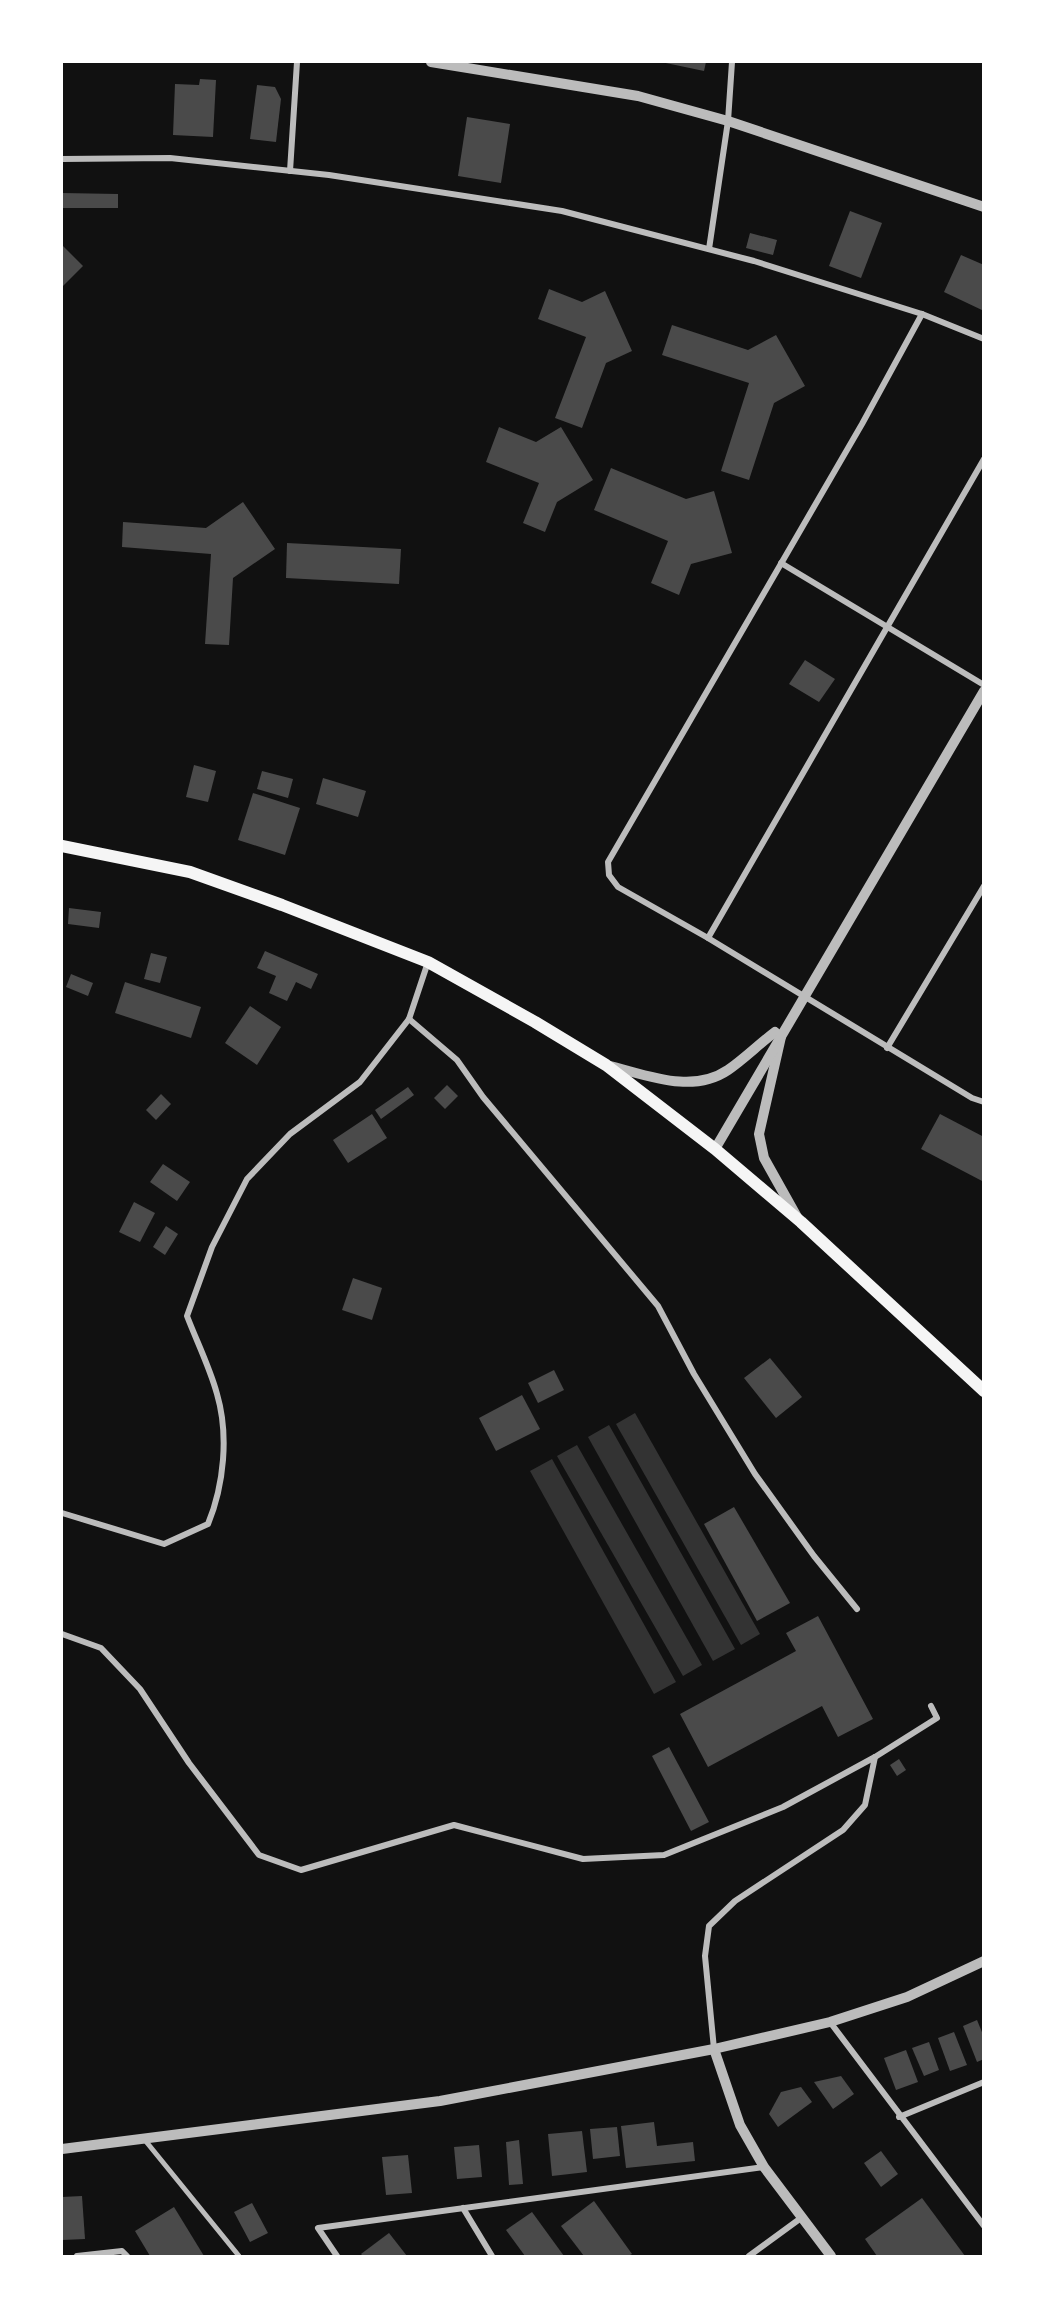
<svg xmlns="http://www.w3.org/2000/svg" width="1045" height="2318" font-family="'Nunito Sans',sans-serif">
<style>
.water{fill:#333}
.building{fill:#4a4a4a}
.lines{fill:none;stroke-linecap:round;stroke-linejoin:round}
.pedestrian{stroke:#bcbcbc;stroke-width:5}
.minor{stroke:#bcbcbc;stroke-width:6}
.tertiary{stroke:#bcbcbc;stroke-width:10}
.secondary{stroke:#f5f5f5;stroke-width:12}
</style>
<rect width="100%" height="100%" fill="#111"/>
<!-- water -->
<g class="water">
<path d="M635,1413l125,221 -19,11 -125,-221z"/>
<path d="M609,1425l126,224 -22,12 -125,-224z"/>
<path d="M577,1445l125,220 -19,11 -126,-220z"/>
<path d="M552,1459l124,223 -22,12 -124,-223z"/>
</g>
<!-- building -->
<g class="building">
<path d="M661,62h45l-2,9z"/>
<path d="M200,79l16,1 -3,57 -40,-2 2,-51 24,1z"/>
<path d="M257,85l18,2 6,12 -5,43 -26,-3z"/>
<path d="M467,117l43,7 -9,59 -43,-7z"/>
<path d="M62,193l56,1v14h-56z"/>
<path d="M850,211l32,12 -21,55 -32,-12z"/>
<path d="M750,233l27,7 -4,15 -27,-7z"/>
<path d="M62,245l21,21 -21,21z"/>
<path d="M961,255l23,10v46l-40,-19z"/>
<path d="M549,289l33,13 23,-11 27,60 -26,12 -24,65 -27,-10 31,-81 -48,-18z"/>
<path d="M672,325l76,25 28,-15 29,51 -31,17 -25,77 -28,-9 28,-88 -87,-28z"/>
<path d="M499,427l37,15 25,-15 32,53 -36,22 -12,30 -22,-9 16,-40 -53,-21z"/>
<path d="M611,468l75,31 28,-8 18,62 -41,11 -12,31 -28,-12 17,-42 -74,-31z"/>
<path d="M243,502l32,47 -42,29 -4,67 -24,-1 6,-90 -89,-7 1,-25 83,6z"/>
<path d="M287,543l114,6 -2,35 -113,-6z"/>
<path d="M805,660l30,19 -16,23 -30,-18z"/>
<path d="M194,765l22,6 -8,31 -22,-5z"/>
<path d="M262,771l31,8 -5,19 -31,-9z"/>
<path d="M323,778l43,13 -8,26 -42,-13z"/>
<path d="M253,793l47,15 -15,47 -47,-15z"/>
<path d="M69,908l32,4 -2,16 -31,-4z"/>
<path d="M265,951l53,23 -7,15 -15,-7 -9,19 -18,-8 7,-17 -19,-8z"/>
<path d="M151,953l16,4 -7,26 -16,-4z"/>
<path d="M71,974l22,9 -5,13 -22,-9z"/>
<path d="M125,982l76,25 -10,31 -76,-25z"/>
<path d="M250,1006l31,21 -24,38 -32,-22z"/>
<path d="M447,1085l11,11 -13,13 -11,-11z"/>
<path d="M408,1087l6,8 -33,24 -6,-9z"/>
<path d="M161,1094l10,10 -15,16 -10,-10z"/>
<path d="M372,1114l15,24 -39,25 -15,-23z"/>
<path d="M940,1114l44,23v45l-63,-33z"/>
<path d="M163,1164l27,18 -13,19 -27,-19z"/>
<path d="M134,1202l21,11 -15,29 -21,-10z"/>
<path d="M166,1226l12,8 -13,21 -12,-8z"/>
<path d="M353,1278l29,10 -10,32 -30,-10z"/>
<path d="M770,1358l32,39 -26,21 -32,-40z"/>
<path d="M554,1370l10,20 -26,13 -10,-20z"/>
<path d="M522,1395l18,34 -44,22 -17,-33z"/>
<path d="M734,1507l56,96 -33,18 -53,-97z"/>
<path d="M818,1616l55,103 -35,18 -16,-31 -114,61 -28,-53 116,-63 -10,-18z"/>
<path d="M669,1747l40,75 -18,9 -39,-75z"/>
<path d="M899,1759l7,11 -9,6 -7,-11z"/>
<path d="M977,2020l7,17v22l-7,3 -14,-36z"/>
<path d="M954,2032l13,33 -17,6 -12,-33z"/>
<path d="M929,2042l10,28 -15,6 -12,-28z"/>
<path d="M906,2050l12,32 -22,8 -12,-32z"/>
<path d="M841,2076l13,18 -21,15 -19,-27z"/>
<path d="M801,2087l11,15 -34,25 -9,-13 12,-22z"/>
<path d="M654,2122l3,24 36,-4 2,19 -69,7 -5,-42z"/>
<path d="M617,2127l3,29 -27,3 -3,-30z"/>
<path d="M582,2131l5,41 -35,4 -4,-42z"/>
<path d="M519,2140l4,44 -14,1 -3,-43z"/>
<path d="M479,2145l3,32 -25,2 -3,-32z"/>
<path d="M881,2151l17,23 -17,13 -17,-24z"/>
<path d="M408,2155l4,38 -26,2 -4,-38z"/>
<path d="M82,2196l3,43 -23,1v-43z"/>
<path d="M922,2198l43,58h-88l-12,-17z"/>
<path d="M594,2201l38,53 -4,2h-44l-23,-30z"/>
<path d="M252,2203l16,30 -18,9 -16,-30z"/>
<path d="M174,2207l30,49h-54l-15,-25z"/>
<path d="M532,2212l32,44h-39l-19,-26z"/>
<path d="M389,2233l18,23h-44l-2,-2z"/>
</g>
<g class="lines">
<!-- pedestrian -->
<path class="pedestrian" d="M144,2139l95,117"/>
<!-- minor -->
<g class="minor">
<path d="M62,159l108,-1 159,17 233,36 192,50 168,53 62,25"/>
<path d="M290,171l7,-109"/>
<path d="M709,249l19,-128 4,-59"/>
<path d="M922,314l-60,110 -254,438 1,13 9,12 90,51 264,160 12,4"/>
<path d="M781,563l203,122"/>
<path d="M708,938l276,-479"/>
<path d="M409,1019l48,41 26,37 175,209 36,68 61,100 59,82 43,53"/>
<path d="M887,1048l97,-162"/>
<path d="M62,1513l102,31 44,-20c16,-39 21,-89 9,-130 -7,-26 -20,-52 -30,-78l25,-69 35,-68 43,-45 70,-52 49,-63 19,-57"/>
<path d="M62,1634l39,14 39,41 49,74 70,92 42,15 153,-45 129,34 81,-4 119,-48 92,-50 62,-39 -6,-12"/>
<path d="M830,2022l154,204"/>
<path d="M714,2049l-9,-93 4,-30 26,-25 108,-71 22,-25 10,-48"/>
<path d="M899,2117l85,-35"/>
<path d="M463,2208l29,48"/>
<path d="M77,2256l45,-5 5,5"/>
<path d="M337,2256l-19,-28 446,-61"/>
<path d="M749,2256l52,-38"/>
</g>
<!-- tertiary -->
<g class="tertiary">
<path d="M431,62l207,34 90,25 256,86"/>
<path d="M606,1065c39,9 85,30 122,5 16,-11 31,-26 47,-38l6,5 -22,97 5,24 33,59"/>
<path d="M715,1149l269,-458"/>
<path d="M714,2049l26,76 24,42 67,89"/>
<path d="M62,2149l378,-48 274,-52 116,-27 77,-25 77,-36"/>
</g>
<!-- secondary -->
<path class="secondary" d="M62,846l128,26 92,33 146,57 107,60 71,43 109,84 86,73 183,169"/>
</g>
<!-- border -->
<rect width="1045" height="2318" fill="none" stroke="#ffffff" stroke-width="126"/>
</svg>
